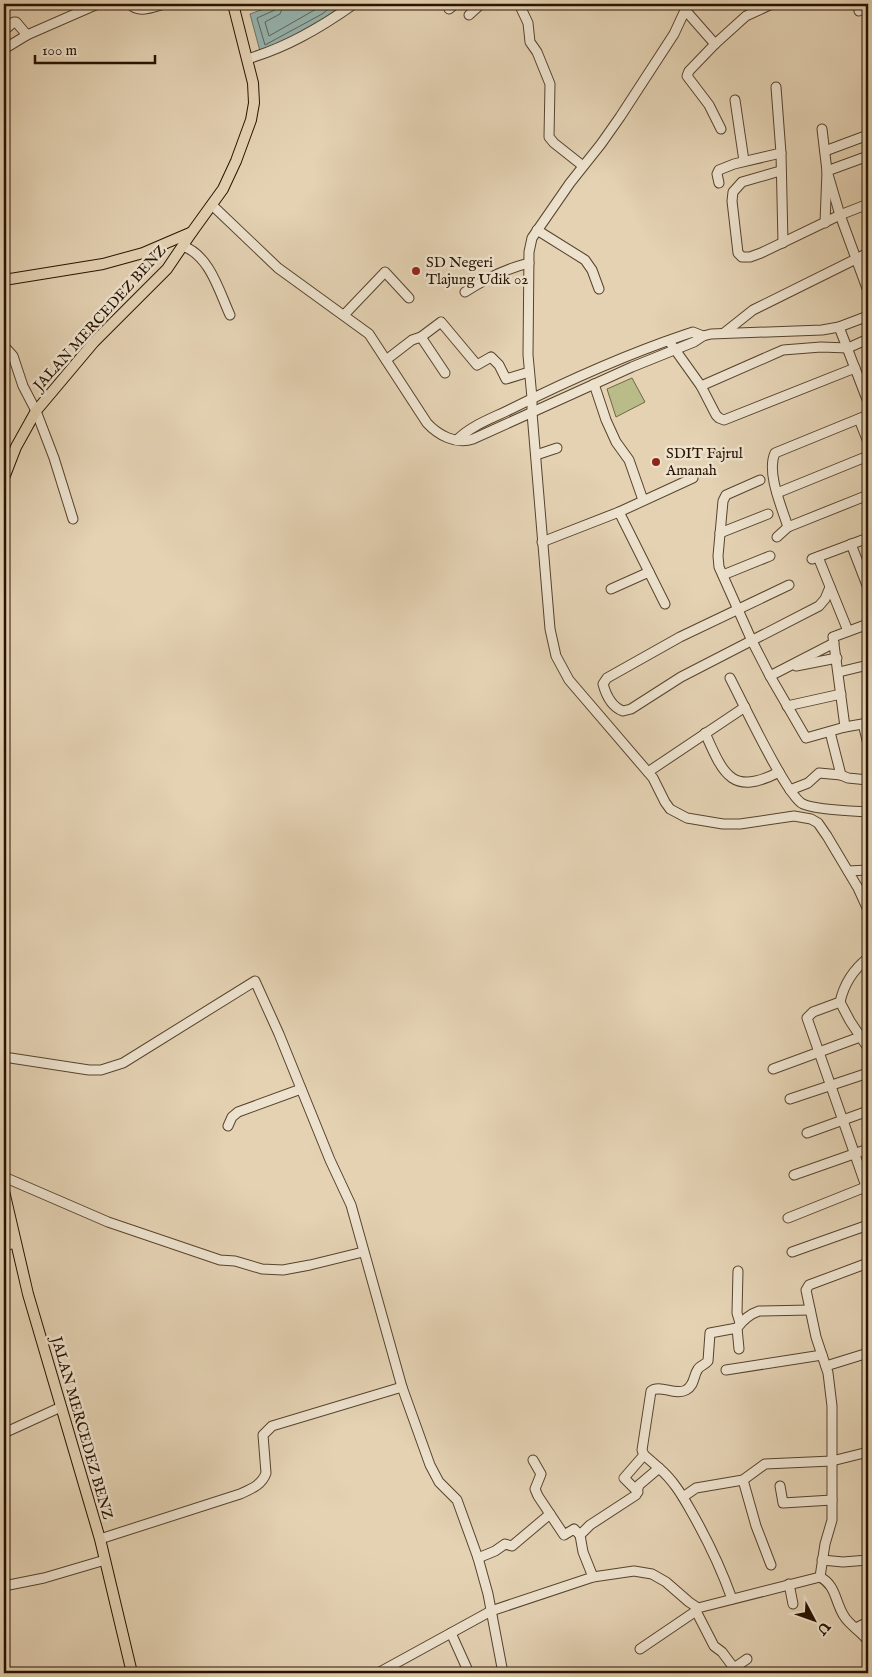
<svg xmlns="http://www.w3.org/2000/svg" width="872" height="1677" font-family="'IM FELL English',serif">
<style>
.green{fill:#b9bb89;stroke:#706744}
.water{fill:#96b6b2;stroke:#6a756b}
.lines{fill:none;stroke-linecap:round;stroke-linejoin:round}
.shore{stroke:#5f6459;stroke-width:1}
.minor-casing{stroke:#57432d;stroke-width:11}
.major-casing{stroke:#281300;stroke-width:12}
.minor{stroke:#ede2ce;stroke-width:9}
.major{stroke:#e4d2b3;stroke-width:10}
.poi-dot{fill:#8f2418;stroke:#ede2ce;stroke-width:2}
.labels{text-anchor:middle;dominant-baseline:central;stroke-width:5;stroke-linejoin:round;paint-order:stroke}
.poi-label{font-size:15px;fill:#281300;stroke:#ede2ce;text-anchor:start}
.street-label{font-size:15px;fill:#281300;stroke:#ede2ce}
</style>
<rect width="100%" height="100%" fill="#e4d2b3"/>
<filter id="stains"><feTurbulence type="fractalNoise" baseFrequency=".004" numOctaves="4"/><feColorMatrix values="0 0 0 0 .2 0 0 0 0 .09 0 0 0 0 .02 0 0 0 .5 -.17"/></filter>
<radialGradient id="worn" r=".72"><stop offset=".6" stop-color="#630" stop-opacity="0"/><stop offset="1" stop-color="#630" stop-opacity=".3"/></radialGradient>
<!-- green -->
<path class="green" d="M632,378l13,24 -29,15 -9,-28z"/>
<!-- water -->
<path class="water" d="M277,4h67l-20,14 -54,31 -10,2 -10,-37z"/>
<g class="lines">
<!-- shore -->
<g class="shore">
<path d="M278,4l-3,6 -18,8 8,27 57,-31 13,-10"/>
<path d="M284,4l-4,10 -15,8 4,14 56,-32"/>
</g>
<!-- minor casing -->
<g class="minor-casing">
<g id="minor">
<path d="M130,4c9,10 23,3 34,0"/>
<path d="M519,4l9,19 2,19 7,10 13,32 -1,53 5,6 29,23"/>
<path d="M688,4l-14,30 -54,83 -19,27 -31,39 -38,55 -3,14 -1,103 4,43v15l18,216 6,27 13,24 84,98 12,24 5,7 17,9 36,6h17l54,-8 17,3 7,4 9,13 31,52 10,22"/>
<path d="M449,9l6,-5"/>
<path d="M686,11l29,33 31,-28 26,-12"/>
<path d="M859,11l9,-7"/>
<path d="M469,15l12,-11"/>
<path d="M8,27l6,-5h2l11,13"/>
<path d="M715,44l-26,27 -2,5 22,29 12,24"/>
<path d="M4,49l23,-14 71,-31"/>
<path d="M247,59c39,-11 73,-31 107,-55"/>
<path d="M776,87l5,66 2,90"/>
<path d="M735,100l9,61"/>
<path d="M822,129l5,42 -2,52"/>
<path d="M825,151l43,-16"/>
<path d="M868,156l-41,15 13,44 28,76"/>
<path d="M780,171l-38,11 -9,10 -1,9 6,52 4,4h8l11,-4 79,-38 28,-11"/>
<path d="M719,183l-2,-9 2,-4 15,-6 47,-11"/>
<path d="M212,205l66,63 91,66 58,89c11,12 29,22 46,16l159,-72 62,-25 9,-6 8,-2 111,-4 17,-3 29,-11"/>
<path d="M537,230l48,30 7,10 7,19"/>
<path d="M183,246c27,10 36,45 47,69"/>
<path d="M465,292c20,-13 40,-23 64,-29"/>
<path d="M344,315l41,-43 24,26"/>
<path d="M839,327l29,75"/>
<path d="M724,333l29,-23 115,-57"/>
<path d="M421,337l24,36"/>
<path d="M671,344l30,42 15,29 3,3 5,2 131,-52"/>
<path d="M4,346l9,10 10,30 13,25 18,47 19,61"/>
<path d="M386,360l26,-20 9,-3 20,-15 36,43 14,-8 8,8 7,14 23,-7"/>
<path d="M594,384l12,36 10,22 13,18 14,40"/>
<path d="M701,386l82,-36 38,-3 27,1 20,-9"/>
<path d="M859,419l9,23"/>
<path d="M458,439c14,-14 35,-21 53,-30 56,-28 114,-54 173,-74l9,-3 10,4"/>
<path d="M536,455l21,-7"/>
<path d="M760,480l-34,15 -3,6 -5,55 1,11 33,74 18,35 36,62 39,-11 23,-4"/>
<path d="M777,493l91,-37"/>
<path d="M619,512l30,60"/>
<path d="M788,527c-6,-19 -22,-55 -13,-74l93,-38"/>
<path d="M720,533l48,-19"/>
<path d="M777,537l11,-10 80,-32"/>
<path d="M542,542l77,-30 74,-34"/>
<path d="M851,544l17,44"/>
<path d="M818,557l30,74"/>
<path d="M812,559l56,-21"/>
<path d="M723,575l47,-19"/>
<path d="M789,585l-109,52 -73,41 -4,6c3,11 9,23 20,27l8,-2 50,-32 138,-71 6,-7 5,-12"/>
<path d="M611,589l38,-17 16,32"/>
<path d="M796,666l41,-8"/>
<path d="M839,672l29,-7"/>
<path d="M770,676l64,-33"/>
<path d="M730,678c11,21 57,119 73,126 13,6 49,7 65,8"/>
<path d="M787,706l54,-12"/>
<path d="M863,724l5,20"/>
<path d="M845,727l-12,-90 35,-13"/>
<path d="M830,732l11,43 7,3 20,2"/>
<path d="M705,733c18,40 26,64 74,39"/>
<path d="M648,772l97,-65"/>
<path d="M790,790l18,-7 11,-10 22,2"/>
<path d="M848,871l20,-1"/>
<path d="M868,958c-14,11 -24,26 -28,44l-27,10 -6,6 61,174"/>
<path d="M840,1002l10,19 18,27"/>
<path d="M4,1057l85,13h12l22,-7 132,-82 24,53 51,126 21,45 51,182 28,78 9,17 18,18 21,58 10,36 15,79"/>
<path d="M773,1069l87,-32"/>
<path d="M790,1099l78,-26"/>
<path d="M228,1126l4,-9 6,-5 63,-23"/>
<path d="M807,1133l61,-22"/>
<path d="M794,1175l74,-26"/>
<path d="M4,1177l104,45 112,38 15,1 27,8 21,1 27,-5 53,-13"/>
<path d="M788,1218l80,-32"/>
<path d="M4,1246l12,-3"/>
<path d="M792,1252l76,-27"/>
<path d="M738,1271l-1,42 3,10"/>
<path d="M739,1349l-2,-21c6,-8 13,-14 22,-17l51,-1"/>
<path d="M826,1366l42,-13"/>
<path d="M726,1370l96,-15"/>
<path d="M4,1433l57,-26"/>
<path d="M533,1460l8,14 -6,15 3,7 26,39 10,-6 6,6"/>
<path d="M659,1468c14,12 23,27 32,43 16,28 30,57 41,88"/>
<path d="M743,1480l13,46 15,39"/>
<path d="M780,1486l3,17 49,-3"/>
<path d="M638,1492l-14,-14 20,-23"/>
<path d="M683,1497l13,-9 47,-8 22,-16 67,-3 36,-9"/>
<path d="M100,1539l140,-45c11,-5 22,-9 26,-21l-3,-38 9,-9 130,-39"/>
<path d="M478,1558l17,-7 10,-7 7,2 38,-32"/>
<path d="M822,1560l21,2 25,-2"/>
<path d="M593,1577l-10,-25 -3,-17 10,-10 46,-30 3,-10 20,-17 -15,-13 -2,-5 9,-59c9,-7 24,5 35,-1 9,-5 7,-14 12,-21 3,-4 7,-4 10,-8l2,-28 27,-5"/>
<path d="M820,1577l5,-33 7,-24v-114l-4,-33 -12,-36 -10,-47 3,-5 59,-22"/>
<path d="M789,1584l4,20"/>
<path d="M4,1586l40,-8 61,-18"/>
<path d="M696,1611l18,35 8,6 12,16 -2,5"/>
<path d="M856,1628l12,-6"/>
<path d="M451,1633l18,40"/>
<path d="M640,1649l56,-38 2,-3"/>
<path d="M734,1668l13,-9"/>
<path d="M378,1673l113,-62 102,-34 41,-6 18,3 14,8 23,20 9,6 122,-31c16,8 15,25 24,39 6,10 17,15 24,25"/>
</g>
</g>
<!-- major casing -->
<g class="major-casing">
<g id="major">
<path d="M4,280l99,-16 40,-11 49,-21 31,-43 13,-28 15,-41 3,-17 -1,-20 -20,-79"/>
<path d="M4,478l12,-31 20,-36 58,-69 73,-73 25,-37"/>
<path d="M4,1191l24,103 72,245 32,134"/>
</g>
</g>
<!-- minor -->
<use href="#minor" class="minor"/>
<!-- major -->
<use href="#major" class="major"/>
</g>
<!-- markers -->
<g class="poi-dot">
<circle cx="416" cy="271" r="5"/>
<circle cx="656" cy="462" r="5"/>
</g>
<g class="labels">
<!-- poi labels -->
<g class="poi-label">
<text x="426" y="262">SD Negeri<tspan x="426" dy="17">Tlajung Udik 02</tspan></text>
<text x="666" y="453">SDIT Fajrul<tspan x="666" dy="17">Amanah</tspan></text>
</g>
<!-- street labels -->
<g class="street-label">
<text transform="translate(100 318) rotate(-48)">JALAN MERCEDEZ BENZ</text>
<text transform="translate(82 1428) rotate(74)">JALAN MERCEDEZ BENZ</text>
</g>
</g>
<!-- margin -->
<rect width="872" height="1677" fill="none" stroke="#e4d2b3" stroke-width="20"/>
<rect x="5" y="5" width="862" height="1667" fill="none" stroke="#281300" stroke-width="2.5"/>
<rect x="10" y="10" width="852" height="1657" fill="none" stroke="#281300"/>
<!-- north arrow -->
<g transform="translate(814 1620) rotate(131)" stroke="#ede2ce" stroke-width="4" paint-order="stroke">
<path d="M0-4L9 19L0 12L-9 19Z" fill="#281300"/>
<text y="-8" font-size="14" font-weight="bold" text-anchor="middle" fill="#281300">U</text>
</g>
<!-- scale -->
<path d="M35 55v8h120v-8" fill="none" stroke="#281300" stroke-width="2.5"/>
<text x="42" y="55" font-size="15" fill="#281300" stroke="#ede2ce" stroke-width="4" paint-order="stroke">100 m</text>
<rect width="100%" height="100%" filter="url(#stains)"/>
<rect width="100%" height="100%" fill="url(#worn)"/>
</svg>
